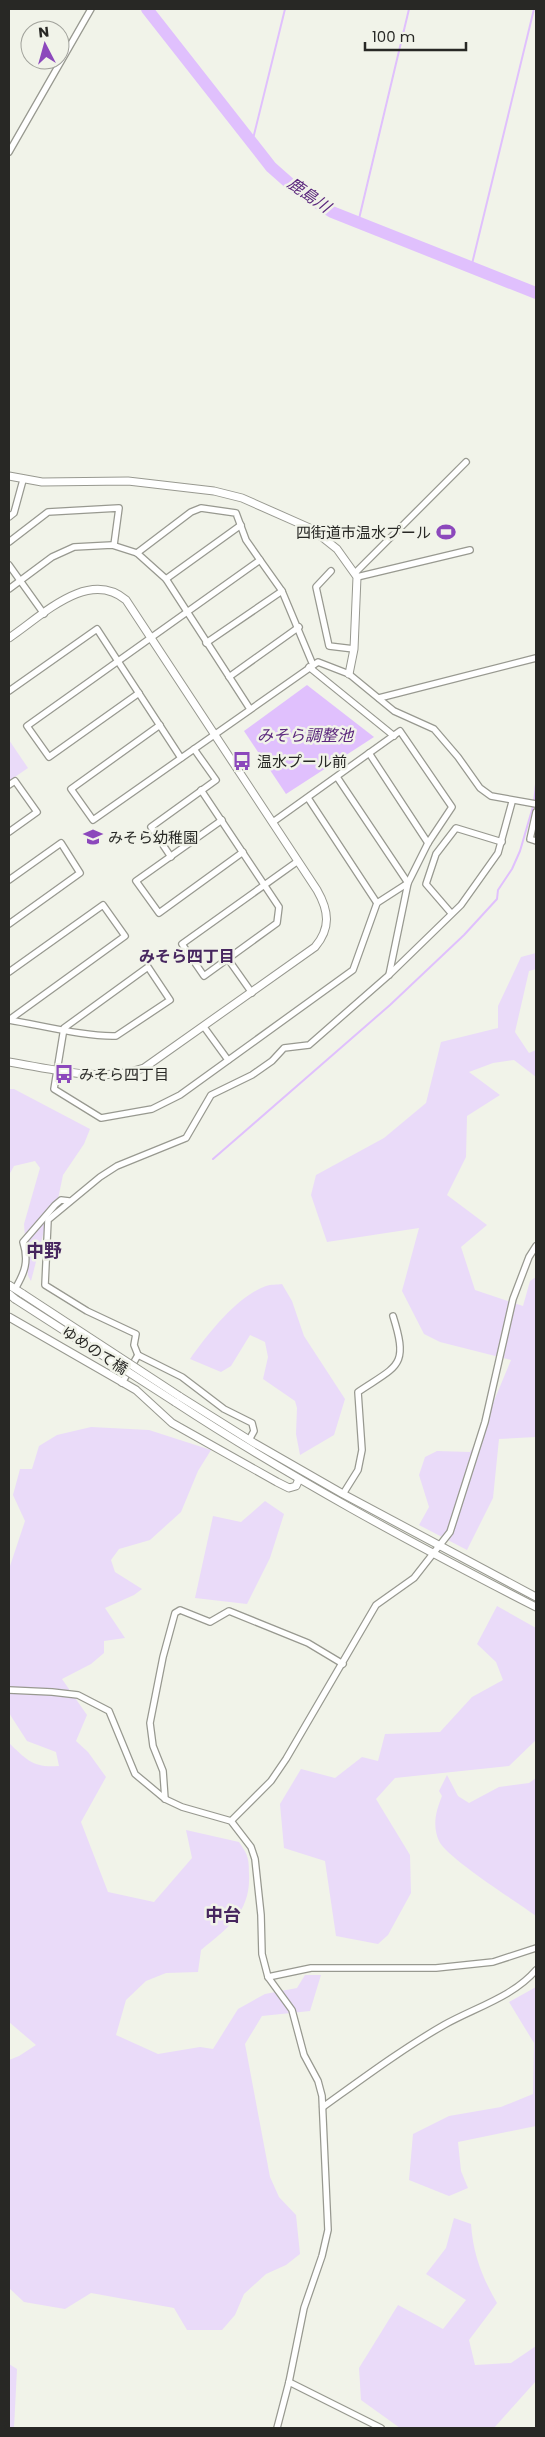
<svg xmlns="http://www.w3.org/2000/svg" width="545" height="2437" font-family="Poppins,'Noto Sans JP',sans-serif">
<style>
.green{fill:#eadbf9}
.water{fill:#e0c0fd}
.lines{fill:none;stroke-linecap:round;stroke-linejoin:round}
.stream{stroke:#e0c0fd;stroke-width:2}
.river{stroke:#e0c0fd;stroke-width:12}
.minor-casing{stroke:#989990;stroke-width:8}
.tertiary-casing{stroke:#989990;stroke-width:9}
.minor{stroke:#fff;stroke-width:5.5}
.tertiary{stroke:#fff;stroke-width:7}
.tertiary-bridge-casing{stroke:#989990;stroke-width:9;stroke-linecap:butt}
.tertiary-bridge{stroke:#fff;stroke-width:7}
.labels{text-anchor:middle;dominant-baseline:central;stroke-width:5;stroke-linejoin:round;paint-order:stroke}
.poi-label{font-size:15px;fill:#282825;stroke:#f1f3e9;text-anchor:start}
.street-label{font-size:15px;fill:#282825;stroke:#f1f3e9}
.water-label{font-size:16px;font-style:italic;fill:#5a267c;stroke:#f1f3e9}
.neighbourhood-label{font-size:16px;font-weight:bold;fill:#47265f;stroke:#f1f3e9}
.quarter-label{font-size:18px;font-weight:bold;fill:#47265f;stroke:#f1f3e9}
</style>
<rect width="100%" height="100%" fill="#f1f3e9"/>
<!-- green -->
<g class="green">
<path d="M9,740l19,28 -19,13z"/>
<path d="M536,953v16l-7,2 -14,61 14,21 7,-3v27l-22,-17 -21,3 -24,9 31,23 -33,21 -1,41 -19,38 40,30 -26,22 14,43 48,16 7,-25 6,-4v160l-37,2 -6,59 -26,52 -48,-25 10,-18 -10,-32 6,-18 12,-6 33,1 8,-13 33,-79 -71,-18 -16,-8 -22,-43 17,-63 -92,14 -16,-47 5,-20 68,-37 42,-35 15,-61 57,-14v-22l23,-49z"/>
<path d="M9,1089h5l76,40 -6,15 -21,31 -5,24 -13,18v10l-14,54 -3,-5 -4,-52 16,-56 -5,-7 -21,5 -5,9z"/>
<path d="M282,1284l10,17 12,35 41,63 -11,36 -34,20 -4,-21 1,-26 -2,-7 -32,-22 5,-22 -3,-15 -15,-7 -19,31 -10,6 -31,-13c17,-24 47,-63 76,-73 5,-2 11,-1 16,-2z"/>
<path d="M91,1427l58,3 62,20 -13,21 -17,41 -31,28 -31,9 -8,11 4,12 27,17 -8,6 -29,13 20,30 -21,3v12l-13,11 -29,15 25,36 -11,26 12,11 18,25 -25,45 27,70 46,10 38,-44 -6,-28 53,12c9,13 10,16 10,32 2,38 -21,54 -48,76l-3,22 -32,1 -20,8 -20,19 -10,35 42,19 42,-7 13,2 25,-40 27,-15 32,-6 8,-13h16l-11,36 -48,5 -17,28 25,133 9,20 17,18 4,39 -14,11 -20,9 -22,20 -9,21 -13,15h-35l-13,-22 -83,-15 -26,16 -41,-7 -15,-14v-228l10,-4 17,-11 -27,-23v-279c18,17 24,25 50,23l-3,-14 -29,-11 -18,-28v-144l16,-48 -12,-26 7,-26h12l7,-23 18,-11z"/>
<path d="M265,1501l19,13 -14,44 -23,46 -52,-6 18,-82 28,6z"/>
<path d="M497,1606l39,22v112l-27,26 -114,12 -19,21 34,56 1,38 -23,42 -10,9 -42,-8 -11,-75 -41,-13 -4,-44 21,-35 34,9 27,-21 16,4 7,-27 55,-2 32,-35 31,-17 -7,-18 -19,-18z"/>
<path d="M447,1775l11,21 11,7 30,-16 30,-4 7,-5v138c-19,-14 -89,-58 -97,-75 -7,-16 -3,-30 3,-45l-3,-5z"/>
<path d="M536,1987v139l-78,16 3,29 7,17 -19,8 -40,-16 4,-46 36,-18 52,-9 32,-13 1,-51 -25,-41z"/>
<path d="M454,2218l17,6c2,30 11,53 26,79l-28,37 6,25 36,-2 25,-17v35l-42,47h-94l-39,-28 -2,-32 39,-63 45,24 23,-29 -40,-26 20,-26z"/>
<path d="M9,2364l8,5 -3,59h-5z"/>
</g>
<!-- water -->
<path class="water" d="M307,685l67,52 -88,57 -42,-63z"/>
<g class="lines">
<!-- stream -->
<g class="stream">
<path d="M252,143l33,-134"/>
<path d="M358,223l51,-214"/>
<path d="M471,268l63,-259"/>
<path d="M213,1159l177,-154 74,-70 33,-36 1,-9 14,-21 8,-18 14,-48 2,-19"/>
</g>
<!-- river -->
<path class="river" d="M147,9l124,158 26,23 35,22 204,81"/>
<!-- minor casing -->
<g class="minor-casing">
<g id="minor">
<path d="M9,152l82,-143"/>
<path d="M9,517l5,-4 9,-33"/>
<path d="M9,542l39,-30 71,-4 -5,37"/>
<path d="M137,553l54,-41 10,-4 35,5 10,27 14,20 -233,166 22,31 90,-64"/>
<path d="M260,560l22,31 31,74"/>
<path d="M9,565l35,49"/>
<path d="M331,571l-15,16 13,59 25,3"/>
<path d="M355,573l111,-111"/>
<path d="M357,577l113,-27"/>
<path d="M166,579l75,-54"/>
<path d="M9,589l43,-32 22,-10 38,-2 25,8 29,26 84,130"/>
<path d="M206,643l76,-52"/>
<path d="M309,667l85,69"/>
<path d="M229,677l70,-50"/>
<path d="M9,691l88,-62 84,129"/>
<path d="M379,698l157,-40"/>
<path d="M160,725l-89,64 22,31 225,-158 31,12 45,37 40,18 24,28 22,31 11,8 45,8"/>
<path d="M369,753l59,90"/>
<path d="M337,777l71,106 -19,92"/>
<path d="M9,785l6,-4 22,31 -28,20"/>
<path d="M201,790c26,39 52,78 78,117l-2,16 -73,53 -22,-32 116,-83"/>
<path d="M308,798l69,105"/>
<path d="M536,812l-6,27 6,2"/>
<path d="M222,820l-86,61 23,32 84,-61"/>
<path d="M171,857l-20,-30 65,-47 -22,-31"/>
<path d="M9,880l52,-37 19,30 -71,51"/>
<path d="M451,913l-25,-29 10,-30 20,-26 46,14"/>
<path d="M228,959l24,34"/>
<path d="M9,972l94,-67 22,31 -116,84"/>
<path d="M9,1020c31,5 77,17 107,16l54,-36 -22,-33 -84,61 -10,61 47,29 51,-9 28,-14 173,-125 24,-67 31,-20 20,-40 24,-36 -52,-76 -127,91"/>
<path d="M204,1027l24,33"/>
<path d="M15,1289c10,-17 14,-28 8,-47l32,-37 6,-5 8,1"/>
<path d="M122,1383l16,-28"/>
<path d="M249,1440l5,-9 -2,-8 -28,-14 -42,-32 -44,-22 -4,-10 2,-11 -49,-23 -42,-26 3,-65 52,-43 17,-11 69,-28 25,-43 41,-20 20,-14 12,-13 25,-3 80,-70 72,-70 37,-52 14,-51"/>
<path d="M343,1494l15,-24 4,-20 -4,-58c40,-27 51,-25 35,-76"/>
<path d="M9,1690l43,2 26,3 31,16 26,63 30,25 17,8 49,14 20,26 4,12 6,56 1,39 6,23 24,33 12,45 14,26 4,15 6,134 -6,26 -18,52 -15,74 -12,46"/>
<path d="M165,1799l-2,-28 -10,-25 -3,-23 13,-66 12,-44 5,-3 30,12 19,-11 79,32 35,21"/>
<path d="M231,1821l40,-40 15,-22 90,-154 38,-27 36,-46 35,-110 28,-123 16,-42 7,-11"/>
<path d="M268,1977l43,-9h125l57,-6 43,-14"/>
<path d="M323,2107c39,-28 79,-58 121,-82 30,-17 69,-28 92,-55"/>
<path d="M289,2382l92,46"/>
</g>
</g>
<!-- tertiary casing -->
<g class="tertiary-casing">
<g id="tertiary">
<path d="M9,476l33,6 86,-1 86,10 28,7 70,31 25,20 20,28 -3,72 -5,25"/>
<path d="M9,638c33,-22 79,-70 117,-38l191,290c12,21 14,38 -2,57l-171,121c-43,15 -91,1 -135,-6"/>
<path d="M9,1285l14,9"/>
<path d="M9,1294l6,5"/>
<path d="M9,1317l127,73 36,33 105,59 12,6 7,-2 3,-7"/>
<path d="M179,1396l75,47 89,51 193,103"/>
<path d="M175,1402c116,76 238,142 361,205"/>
</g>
</g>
<!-- minor -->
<use href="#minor" class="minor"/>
<!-- tertiary -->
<use href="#tertiary" class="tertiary"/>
<!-- tertiary-bridge casing -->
<g class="tertiary-bridge-casing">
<g id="tertiary-bridge">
<path d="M23,1294l156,102"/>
<path d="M15,1299l160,103"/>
</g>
</g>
<!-- tertiary-bridge -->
<use href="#tertiary-bridge" class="tertiary-bridge"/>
</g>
<!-- icons -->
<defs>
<g id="stadium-bare" transform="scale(1.5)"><path d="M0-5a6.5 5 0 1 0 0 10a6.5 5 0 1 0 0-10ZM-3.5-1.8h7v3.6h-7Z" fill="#8c48bc" stroke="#f1f3e9" stroke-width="2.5" paint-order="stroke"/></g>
<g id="bus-bare" transform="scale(1.5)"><path d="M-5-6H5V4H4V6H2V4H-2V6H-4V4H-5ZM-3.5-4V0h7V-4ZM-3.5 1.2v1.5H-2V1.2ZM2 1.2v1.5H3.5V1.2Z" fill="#8c48bc" stroke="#f1f3e9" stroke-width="2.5" paint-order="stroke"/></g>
<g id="school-bare" transform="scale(1.5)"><path d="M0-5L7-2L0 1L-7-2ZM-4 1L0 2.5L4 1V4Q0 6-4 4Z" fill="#8c48bc" stroke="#f1f3e9" stroke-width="2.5" paint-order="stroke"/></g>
</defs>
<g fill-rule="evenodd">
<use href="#stadium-bare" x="446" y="532"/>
<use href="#bus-bare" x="242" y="761"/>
<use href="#school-bare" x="93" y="837"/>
<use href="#bus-bare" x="64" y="1074"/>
</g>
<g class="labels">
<!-- poi labels -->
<g class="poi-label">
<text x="431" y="532" text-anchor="end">四街道市温水プール</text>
<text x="257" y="761">温水プール前</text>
<text x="108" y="837">みそら幼稚園</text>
<text x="79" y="1074">みそら四丁目</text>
</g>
<!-- street labels -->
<g class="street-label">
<text transform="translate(95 1350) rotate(33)">ゆめのて橋</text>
</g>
<!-- water labels -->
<g class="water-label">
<text transform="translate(309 195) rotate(35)">鹿島川</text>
<text x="305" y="735">みそら調整池</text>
</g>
<!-- neighbourhood labels -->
<g class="neighbourhood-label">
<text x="187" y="956">みそら四丁目</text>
</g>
<!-- quarter labels -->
<g class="quarter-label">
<text x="44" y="1250">中野</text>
<text x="223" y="1914">中台</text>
</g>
</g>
<!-- border -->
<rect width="545" height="2437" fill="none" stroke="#282825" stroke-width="20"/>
<!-- north arrow -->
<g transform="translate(45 45) rotate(354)"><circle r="24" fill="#f1f3e9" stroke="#a1a29b"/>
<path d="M0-4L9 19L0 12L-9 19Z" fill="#8c48bc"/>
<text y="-8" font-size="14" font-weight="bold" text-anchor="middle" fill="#282825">N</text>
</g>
<!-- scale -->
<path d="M365 42v8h101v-8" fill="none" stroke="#282825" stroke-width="2.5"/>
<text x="372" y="42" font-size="15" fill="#282825" stroke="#f1f3e9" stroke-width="4" paint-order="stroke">100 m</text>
</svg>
